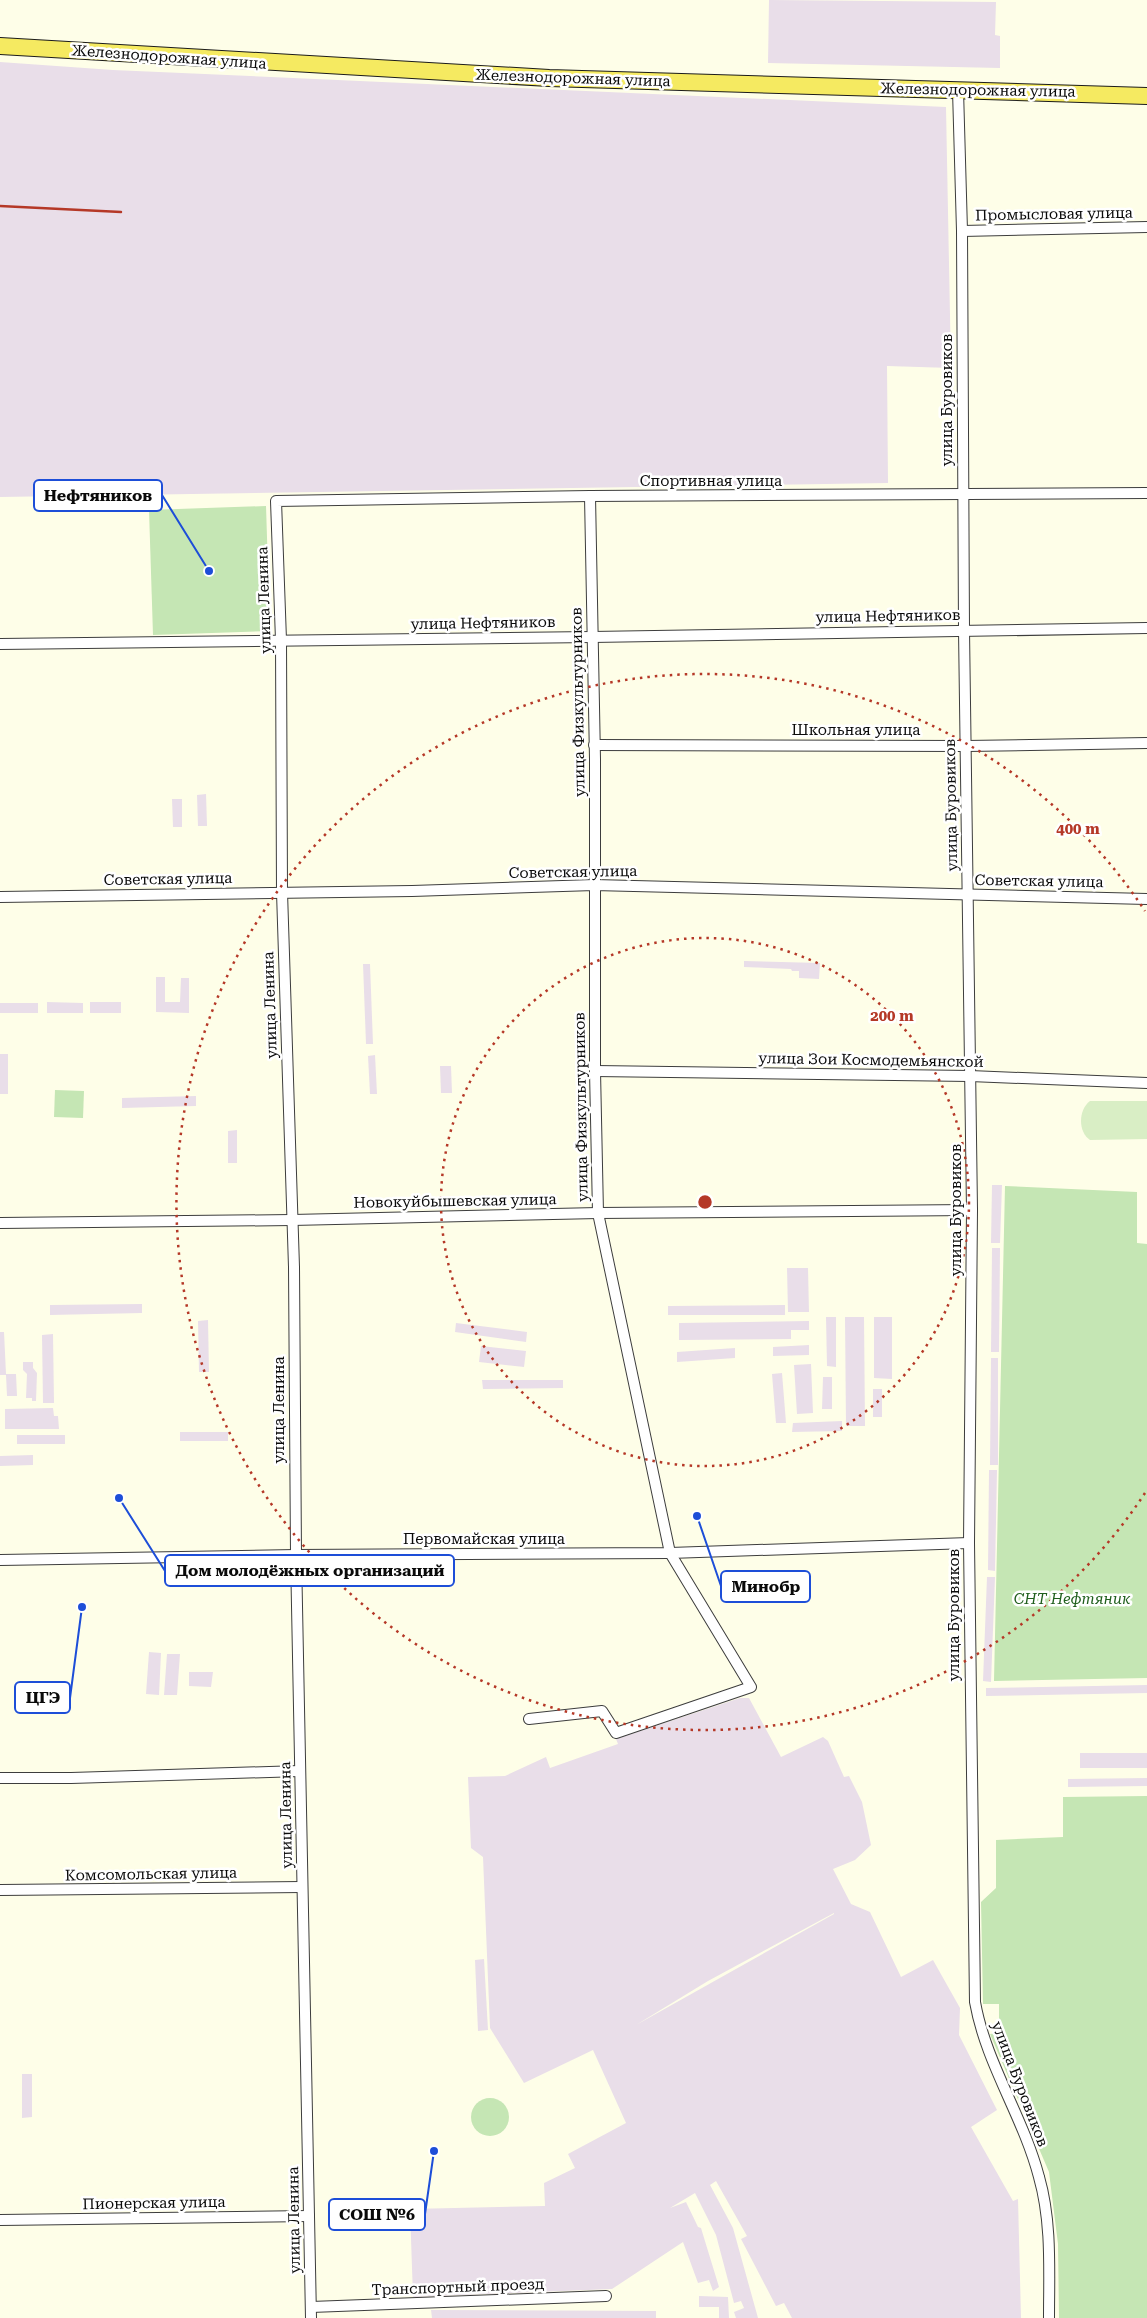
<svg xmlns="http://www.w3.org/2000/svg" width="1147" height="2318" font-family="'Roboto Serif',serif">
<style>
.industrial{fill:#e9dee9;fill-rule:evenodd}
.green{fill:#c5e6b4}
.pitch{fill:#d9eec5}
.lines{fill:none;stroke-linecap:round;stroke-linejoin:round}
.street-casing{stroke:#3d3d3d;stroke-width:12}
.primary-casing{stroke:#1b1b1b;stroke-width:18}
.street{stroke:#fff;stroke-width:10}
.primary{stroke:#f5ea61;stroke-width:16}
.rail{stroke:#b53827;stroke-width:2.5}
.ring{fill:none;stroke:#b53827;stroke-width:2.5;stroke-dasharray:2.5 5}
.labels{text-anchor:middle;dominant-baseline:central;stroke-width:5;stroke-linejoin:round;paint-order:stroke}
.street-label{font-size:15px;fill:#0a0a0a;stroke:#fff}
.park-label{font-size:15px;font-style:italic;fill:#205f1d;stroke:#fff}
.centre{fill:#b53827;stroke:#fff;stroke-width:2.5}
.ring-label{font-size:15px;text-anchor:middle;font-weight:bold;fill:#b53827;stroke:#fff;stroke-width:5;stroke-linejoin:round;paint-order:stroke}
.leader{fill:none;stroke:#1d4ed8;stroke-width:2}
.callout-dot{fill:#1d4ed8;stroke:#fff;stroke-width:2}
.callout{fill:#fff;stroke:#1d4ed8;stroke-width:2}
.callout-label{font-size:16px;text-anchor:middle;font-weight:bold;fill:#0a0a0a}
</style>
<rect width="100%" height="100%" fill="#fefee8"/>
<!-- industrial -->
<g class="industrial">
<path d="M769,0l227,2 -1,33 5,1v32l-232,-5z"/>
<path d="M0,62l113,8 833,37 5,261 -64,-2 1,117 -888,14z"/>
<path d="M206,794l1,32h-9l-1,-31z"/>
<path d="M172,799h10v28h-9z"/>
<path d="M744,961l76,2 -1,16 -20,-1v-7h-7l-1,-2 -47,-2z"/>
<path d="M363,964h7l3,80h-7z"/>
<path d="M156,977h9v25h15l1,-24h8v35l-33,-1z"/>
<path d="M47,1002l36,1v10h-36z"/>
<rect x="90" y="1002" width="31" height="11"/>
<rect x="0" y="1003" width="38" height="10"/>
<rect x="0" y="1054" width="8" height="40"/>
<path d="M375,1055l2,39h-7l-2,-38z"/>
<path d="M440,1066h11l1,27h-11z"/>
<path d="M196,1096v10l-74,2v-10z"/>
<path d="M237,1130v33h-9v-32z"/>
<path d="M992,1185h10l-2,58h-9z"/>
<path d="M992,1248h8l-1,104h-8z"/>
<path d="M787,1268h21l1,44h-21z"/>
<path d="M142,1304v9l-92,2v-10z"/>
<path d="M785,1305v10h-117v-9z"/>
<path d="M826,1317h10v50l-9,-1z"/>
<path d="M845,1317h19l1,109h-19z"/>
<path d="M874,1317h18v62l-18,-1z"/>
<path d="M208,1320l1,52h-10l-1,-51z"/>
<path d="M809,1321v9h-18v9l-112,1v-17z"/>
<path d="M456,1323l71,9 -1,10 -71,-10z"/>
<path d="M0,1332h4l2,42h10l1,22h-10l-1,-21h-6z"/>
<path d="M53,1334l1,69h-11l-1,-68z"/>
<path d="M809,1345v10l-36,1v-9z"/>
<path d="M481,1346l45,5 -2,16 -45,-5z"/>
<path d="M735,1348v10l-58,4v-10z"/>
<path d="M991,1358h7v107h-8z"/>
<path d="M23,1362h10v6l4,5 -1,28h-4v-3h-6l1,-24 -4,-4z"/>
<path d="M811,1364l2,49 -16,1 -3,-49z"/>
<path d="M782,1373l4,50h-10l-4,-49z"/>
<path d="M823,1377h9v32h-10z"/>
<path d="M482,1380h81v8l-80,1z"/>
<rect x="873" y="1389" width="9" height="28"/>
<path d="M53,1408l1,8h4l1,13h-54v-20z"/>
<path d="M842,1421v10l-50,1 1,-9z"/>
<rect x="180" y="1432" width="48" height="9"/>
<rect x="17" y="1435" width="48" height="9"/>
<path d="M33,1455v10l-33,1v-10z"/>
<path d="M989,1470h8l-2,101 -7,-1z"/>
<path d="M987,1577h8l-4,105 -8,-1z"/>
<path d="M149,1652l12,1 -2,42 -13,-1z"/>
<path d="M167,1654h13l-3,41h-13z"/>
<path d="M189,1672h24l-2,15 -22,-1z"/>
<path d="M1147,1685v8l-161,3v-8z"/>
<path d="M740,1698h9l32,59 42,-20 5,4 16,36 5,-1 13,26 9,43 -16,15 -22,9 18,35 19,8 31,65 32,-17 27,48 -1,27 38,75 -26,17 42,74 5,-2 3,119h-229l-8,-15 -8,3 -35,-67 6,-3 -31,-55 -6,4 23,43 25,90h-22l-2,-6 10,-4 -3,-7 -7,2 -18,-68 -21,-42 -25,15 16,-6 12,25 3,1 18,59 -6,4 -4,-11 -11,3 -15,-41 -71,47 -199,8 -3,-88 135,-3 -1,-23 31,-15 -7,-14 58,-31 -33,-73 -69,33 -34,-55 -7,-171 -12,-9 -3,-71 37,-1 41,-19 4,11 68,-24 -2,-5zM834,1913v1l-198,111 72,-44z"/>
<rect x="1080" y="1753" width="67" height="15"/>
<path d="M1147,1778v8l-79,1v-8z"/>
<path d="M484,1959l4,71 -10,1 -3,-71z"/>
<path d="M22,2074h10v43l-10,1z"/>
<path d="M699,2296l29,1 1,21h-10v-11h-20z"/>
<path d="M431,2310l225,1v7h-224z"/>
</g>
<!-- green -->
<g class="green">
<path d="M266,506l4,125 -117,4 -4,-125z"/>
<path d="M55,1090l29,1 -1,27 -29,-1z"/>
<path d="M1005,1186l132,6v51l10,1v434l-153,3z"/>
<path d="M1147,1796v522h-88l-1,-74 -9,-72 -59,-138 9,-1v-29h-16l-2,-102 15,-14v-48l67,-3v-40z"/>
<circle cx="490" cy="2117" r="19"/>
</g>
<!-- pitch -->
<path class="pitch" d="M1090,1101h57v38l-57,1c-12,-8 -12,-30 0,-39z"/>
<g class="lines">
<!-- street casing -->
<g class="street-casing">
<g id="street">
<path d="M958,90l4,141 2,399 8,580 -3,333 6,459c11,62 48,114 64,175 13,45 10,95 10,141"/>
<path d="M962,231l185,-4"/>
<path d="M0,644l592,-7 555,-9"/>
<path d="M594,745l372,1 181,-3"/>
<path d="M0,897l412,-6 182,-6 553,14"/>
<path d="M595,1071l375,5 177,7"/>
<path d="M0,1223l292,-3 306,-7 374,-3"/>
<path d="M0,1560l296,-5 374,-2 299,-10"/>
<path d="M529,1719l73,-8 14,22 135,-46 -81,-134 -72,-340 -3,-142v-312l-5,-263"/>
<path d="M0,1778h71l229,-7"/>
<path d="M0,1890l302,-3"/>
<path d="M0,2220l309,-4"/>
<path d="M311,2307l295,-11"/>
<path d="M311,2318l-15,-763 -2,-288 -12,-375 -1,-252 -5,-139 314,-5 557,-3"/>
</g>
</g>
<!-- primary casing -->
<g class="primary-casing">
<path id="primary" d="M0,46l549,32 598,18"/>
</g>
<!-- street -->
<use href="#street" class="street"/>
<!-- primary -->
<use href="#primary" class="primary"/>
<!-- rail -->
<path class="rail" d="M0,206l121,6"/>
</g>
<!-- distance rings -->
<g class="ring">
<circle cx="705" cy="1202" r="264"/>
<path d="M1145 1493A528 528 0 1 1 1145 911"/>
</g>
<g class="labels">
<!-- street labels -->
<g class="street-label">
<text transform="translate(169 57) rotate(4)">Железнодорожная улица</text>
<text transform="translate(573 78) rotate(2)">Железнодорожная улица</text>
<text transform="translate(978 90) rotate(1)">Железнодорожная улица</text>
<text transform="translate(1054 214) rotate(-1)">Промысловая улица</text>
<text transform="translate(947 400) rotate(-90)">улица Буровиков</text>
<text x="711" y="481">Спортивная улица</text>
<text transform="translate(264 600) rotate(-92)">улица Ленина</text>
<text transform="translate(888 616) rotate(-1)">улица Нефтяников</text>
<text transform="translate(483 623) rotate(-1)">улица Нефтяников</text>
<text transform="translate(578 702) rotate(-91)">улица Физкультурников</text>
<text x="856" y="730">Школьная улица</text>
<text transform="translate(951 805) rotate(-91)">улица Буровиков</text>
<text transform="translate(573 872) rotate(-1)">Советская улица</text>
<text transform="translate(168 879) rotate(-1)">Советская улица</text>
<text transform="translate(1039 881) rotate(1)">Советская улица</text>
<text transform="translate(270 1005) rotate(-92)">улица Ленина</text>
<text transform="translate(871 1060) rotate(1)">улица Зои Космодемьянской</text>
<text transform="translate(581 1107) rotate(-91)">улица Физкультурников</text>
<text transform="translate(455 1201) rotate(-1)">Новокуйбышевская улица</text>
<text transform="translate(956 1210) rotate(-90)">улица Буровиков</text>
<text transform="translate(279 1410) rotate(-90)">улица Ленина</text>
<text x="484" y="1539">Первомайская улица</text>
<text transform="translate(954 1615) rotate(-90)">улица Буровиков</text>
<text transform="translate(286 1815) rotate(-91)">улица Ленина</text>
<text transform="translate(151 1874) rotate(-1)">Комсомольская улица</text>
<text transform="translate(1020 2084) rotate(69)">улица Буровиков</text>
<text transform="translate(154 2203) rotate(-1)">Пионерская улица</text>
<text transform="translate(294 2220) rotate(-91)">улица Ленина</text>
<text transform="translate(458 2287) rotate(-2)">Транспортный проезд</text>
</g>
<!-- park labels -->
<g class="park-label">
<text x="1072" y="1599">СНТ Нефтяник</text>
</g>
</g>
<circle cx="705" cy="1202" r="8" class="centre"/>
<g class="ring-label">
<text x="1078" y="834">400 m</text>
<text x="892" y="1021">200 m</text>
</g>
<!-- callouts -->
<path class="leader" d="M209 571L162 495M119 1498L165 1571M697 1516L721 1586M82 1607L70 1698M434 2151L425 2214"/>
<g class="callout-dot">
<circle cx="209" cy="571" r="5"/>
<circle cx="119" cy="1498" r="5"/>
<circle cx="697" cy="1516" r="5"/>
<circle cx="82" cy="1607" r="5"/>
<circle cx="434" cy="2151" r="5"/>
</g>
<g class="callout">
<rect x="34" y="480" width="128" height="31" rx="5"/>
<rect x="165" y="1555" width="289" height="31" rx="5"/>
<rect x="721" y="1571" width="89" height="31" rx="5"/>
<rect x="15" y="1682" width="55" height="31" rx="5"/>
<rect x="329" y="2199" width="96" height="31" rx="5"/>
</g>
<g class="callout-label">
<text x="98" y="501">Нефтяников</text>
<text x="310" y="1576">Дом молодёжных организаций</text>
<text x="766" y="1592">Минобр</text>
<text x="43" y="1703">ЦГЭ</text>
<text x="377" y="2220">СОШ №6</text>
</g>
</svg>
